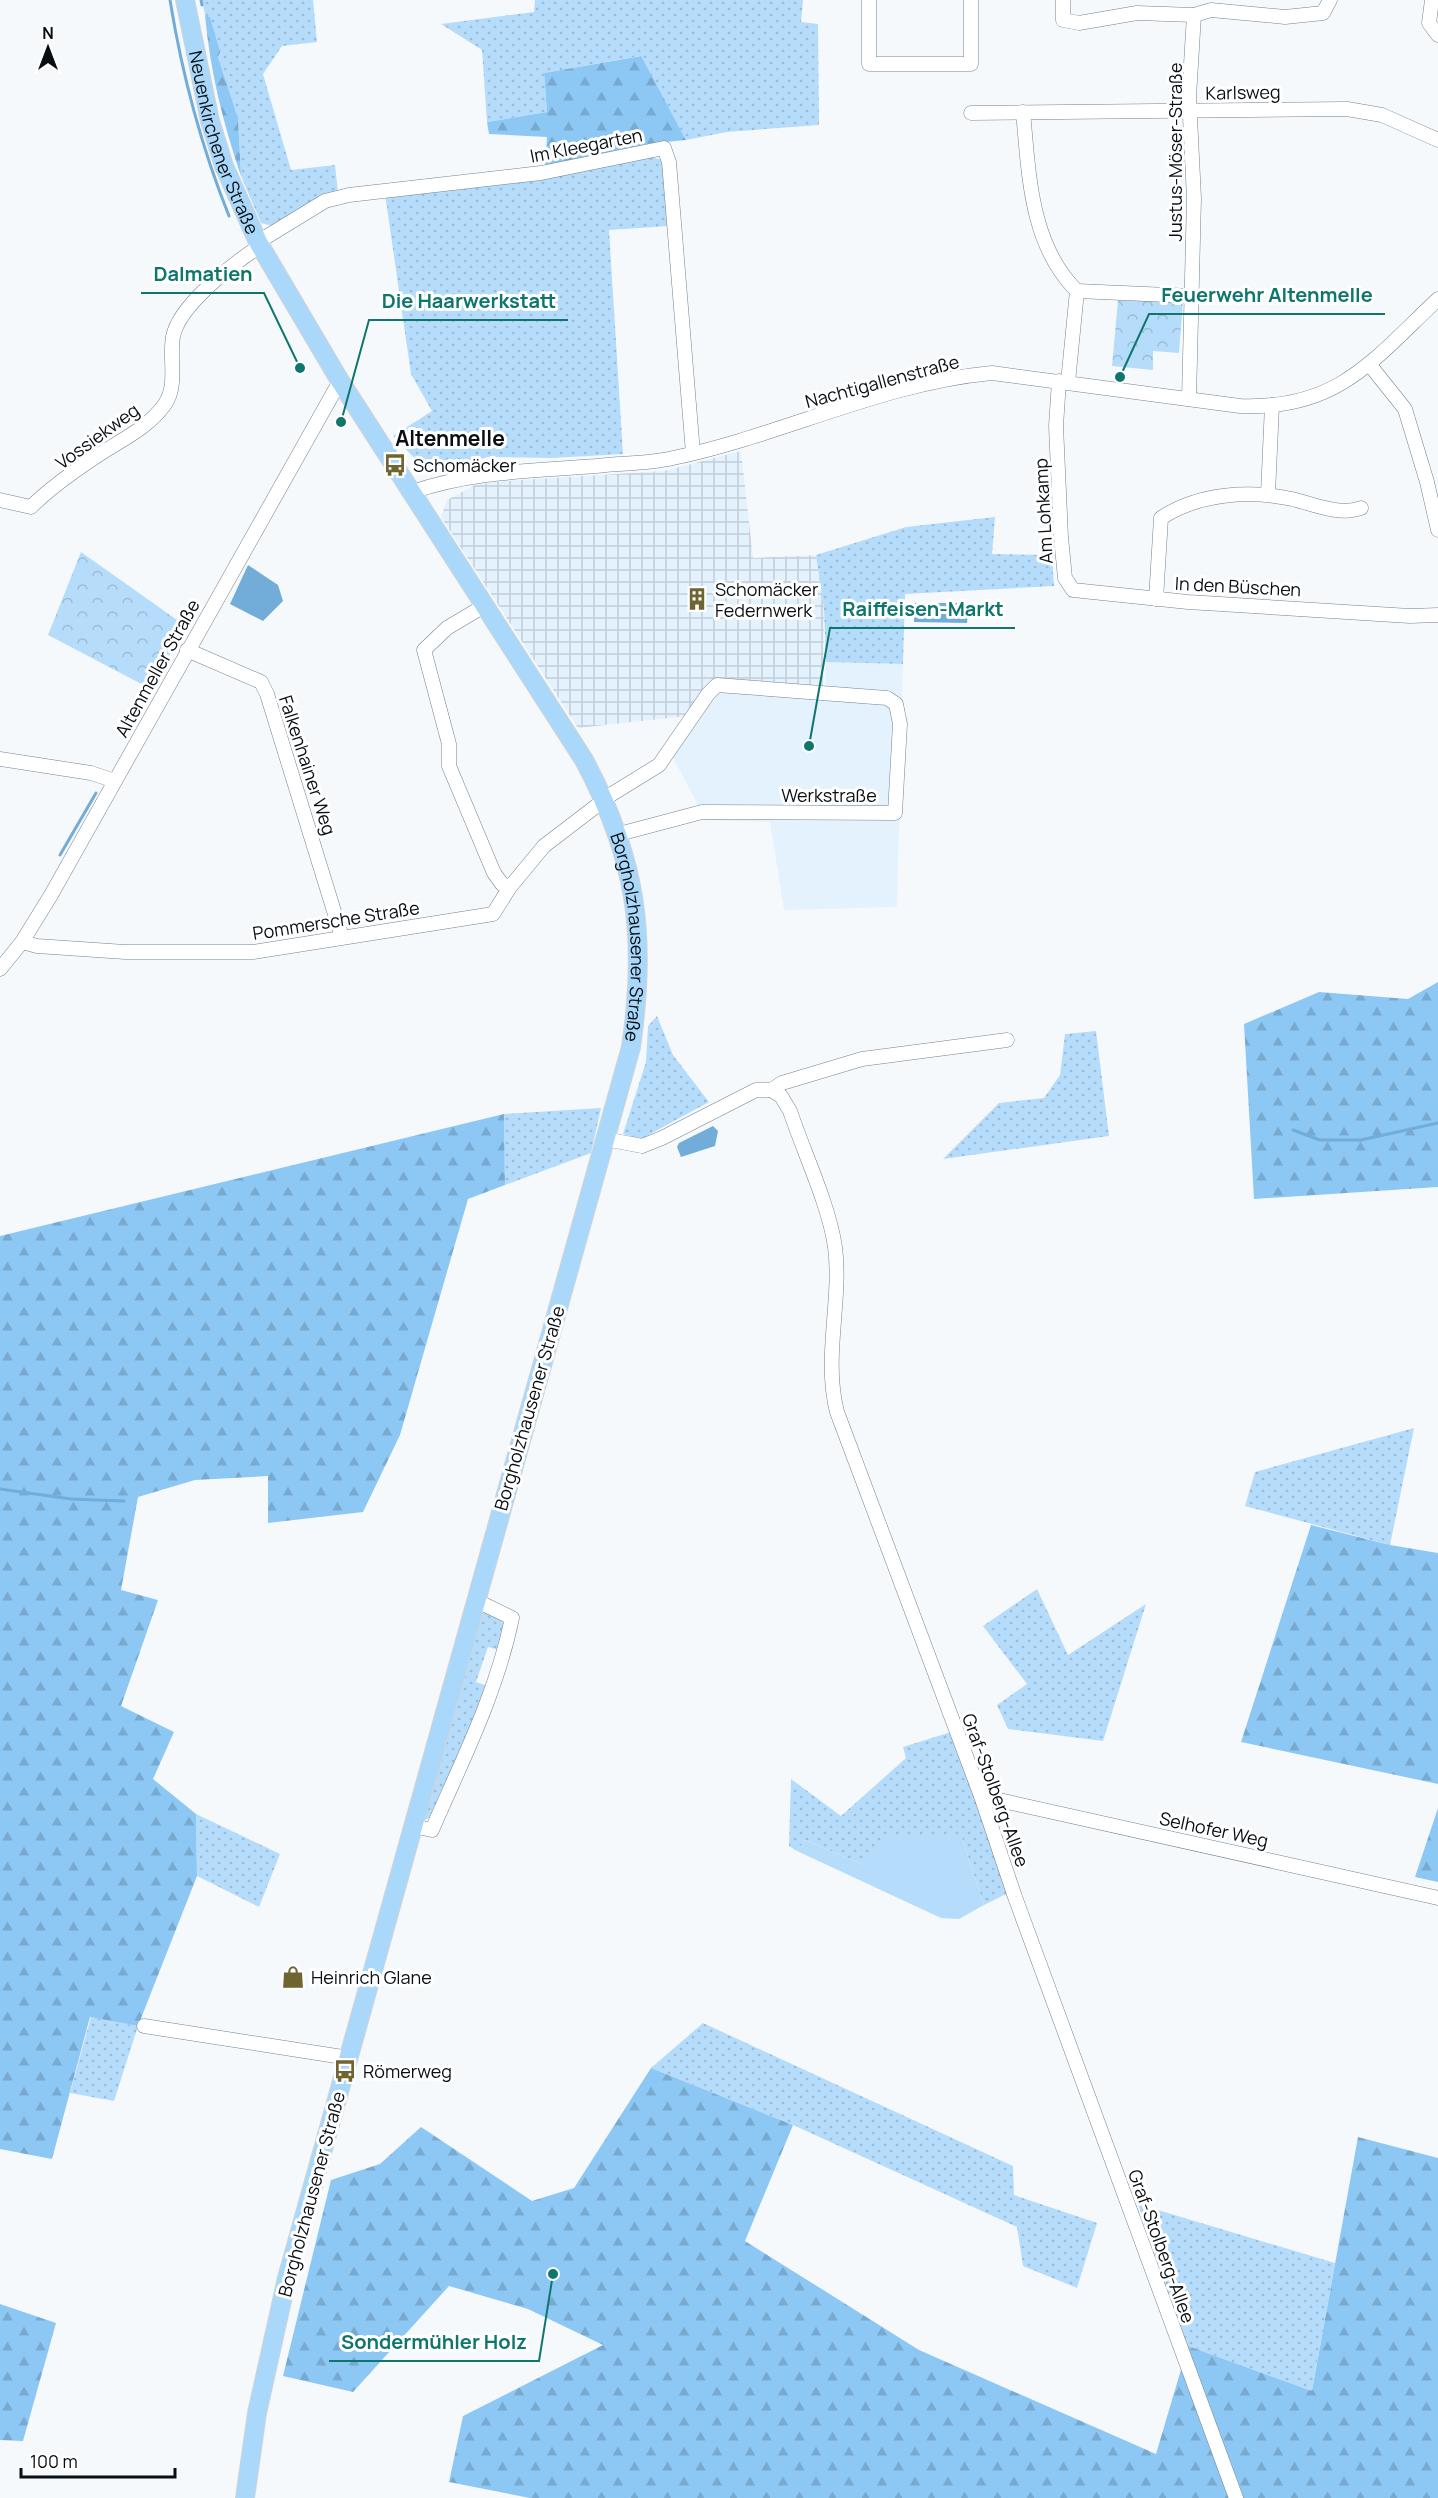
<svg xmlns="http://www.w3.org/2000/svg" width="1438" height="2498" font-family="Manrope,sans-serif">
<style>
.built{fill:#e4f2fe}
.industrial{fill:url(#industrial-grid)}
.grass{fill:url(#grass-dots)}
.forest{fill:url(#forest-firs)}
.park{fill:url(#park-crowns)}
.pitch{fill:#b6dcfb}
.water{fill:#72acd8}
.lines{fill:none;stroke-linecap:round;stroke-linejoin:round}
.stream{stroke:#72acd8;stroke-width:3}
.minor-casing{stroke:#74838f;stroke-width:15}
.major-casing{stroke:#d3d4d5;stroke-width:20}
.minor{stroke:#fff;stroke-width:14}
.major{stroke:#a9d8fb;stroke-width:18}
.labels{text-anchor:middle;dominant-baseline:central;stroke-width:6;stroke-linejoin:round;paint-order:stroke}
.street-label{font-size:18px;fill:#090e13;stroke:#fff}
.poi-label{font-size:18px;fill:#090e13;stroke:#fff;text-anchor:start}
.quarter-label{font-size:21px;font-weight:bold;fill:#090e13;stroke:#fff}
.leader{fill:none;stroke:#0f766e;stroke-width:2}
.callout-dot{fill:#0f766e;stroke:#fff;stroke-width:2}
.callout-label{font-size:20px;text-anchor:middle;font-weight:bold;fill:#0f766e;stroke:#fff;stroke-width:6;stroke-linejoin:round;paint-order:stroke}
</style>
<defs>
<pattern id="industrial-grid" width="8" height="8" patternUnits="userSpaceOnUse" patternTransform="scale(1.5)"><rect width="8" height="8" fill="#e4f2fe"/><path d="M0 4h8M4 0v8" fill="none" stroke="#c2ced9"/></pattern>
<pattern id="grass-dots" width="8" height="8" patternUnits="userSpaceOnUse" patternTransform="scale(1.5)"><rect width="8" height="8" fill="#b6dcfb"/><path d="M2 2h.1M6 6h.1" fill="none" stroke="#9bbcd6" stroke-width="1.8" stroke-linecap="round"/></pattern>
<pattern id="forest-firs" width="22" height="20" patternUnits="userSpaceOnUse" patternTransform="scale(1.5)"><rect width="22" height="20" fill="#8dc7f4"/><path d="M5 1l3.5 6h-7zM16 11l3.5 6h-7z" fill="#78aad0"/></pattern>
<pattern id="park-crowns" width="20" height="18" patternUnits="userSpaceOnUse" patternTransform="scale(1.5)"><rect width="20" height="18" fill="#b6dcfb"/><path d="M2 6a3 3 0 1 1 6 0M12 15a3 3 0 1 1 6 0" fill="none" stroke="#9bbcd6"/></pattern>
</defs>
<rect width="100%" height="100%" fill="#f6f9fc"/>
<!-- built -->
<path class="built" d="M826,662l77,2 -6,243 -113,3 -14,-88 -68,-2 -5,-17 -25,-47 51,-73 102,5z"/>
<!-- industrial -->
<path class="industrial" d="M741,451l12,107 63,-3 8,54 -1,78 -111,-4 -24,33 -110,12 -137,-211 6,-17 28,-15 28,-4 161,-10z"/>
<!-- grass -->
<g class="grass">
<path d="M202,0h111l4,42 -35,4 -19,28 28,96 44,-5 3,28 -62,34 -15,-4 -20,-47 -3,-58 -20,-61 -8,-40 -5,-2z"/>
<path d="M535,0h268l-2,22 17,2 1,101 -92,7 -41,8 -46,-84 -96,17 3,39 -60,10 -5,-72 -41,-26 93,-12z"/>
<path d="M646,156l18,4 6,66 -61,4 14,224 -71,4 -64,-1 -61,14 -34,-35 39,-25 -21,-37 -26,-180z"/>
<path d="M995,517l-3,37 60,1 2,31 -149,8 -2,70 -77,-2 -2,-53 -8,-54 90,-28z"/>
<path d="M657,1016l16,39 36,47 -68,37 -18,-5 23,-72 2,-36z"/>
<path d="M1096,1031l13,105 -166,23 56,-56 45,-5 16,-23 5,-41z"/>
<path d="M601,1108l-10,45 -86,32 -1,-71z"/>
<path d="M1414,1428l-24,117 -145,-39 10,-34z"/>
<path d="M1037,1589l31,66 78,-51 -43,137 -95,-12 -11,-24 30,-21 -44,-58z"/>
<path d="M484,1609l14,5 7,13 -6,23 -11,-3 -12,35 12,4 -56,131 -8,3 -2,-5z"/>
<path d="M951,1732l57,161 -24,12 -22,-67 -98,27 -59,-25 -8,11 -8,-5 2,-67 50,37 65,-58 -3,-11z"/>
<path d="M196,1814l84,40 -21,53 -62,-31z"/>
<path d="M91,2017l47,9 -24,75 -44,-8z"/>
<path d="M703,2023l310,143 1,29 83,28 -20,65 -54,-22 -6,-39 -224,-102 -142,-57z"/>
<path d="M1138,2204l197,59 -23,128 -124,-45 -5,-5z"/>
</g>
<!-- forest -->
<g class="forest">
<path d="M205,15l5,2 10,35 -2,5 20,61 3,58c-18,-53 -31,-105 -36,-161z"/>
<path d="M641,56l45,84 -40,4 -101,23 2,-30 -58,-3 -2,-12 60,-10 -3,-39z"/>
<path d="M1438,982v205l-184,12 -10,-175 75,-32 89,7z"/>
<path d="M504,1114l1,71 -37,14 -68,236 -37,77 -95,11v-47l-73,4 -57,17 -17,93 37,10 -37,106 53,26 -21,47 43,35 1,62 -59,150 -48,-9 -38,142 -52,-10v-913z"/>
<path d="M1311,1525l79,20 48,8v231l-197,-42z"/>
<path d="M1438,1808v74l-23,-5z"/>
<path d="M651,2068l142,57 -48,116 174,109 237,104 32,-108 124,45 46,-254 80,21v340h-908l-81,-16 14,-66 140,-71 -75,-36 -79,-23 -96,106 -70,-16 48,-196 49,-16 41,-37 111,74 42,-13z"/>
<path d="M0,2304l56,19 -33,118 -23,-1z"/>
</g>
<!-- park -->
<g class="park">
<path d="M1118,300l65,2 -4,51 -26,-2v19l-41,-4z"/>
<path d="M81,552l106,75 -38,61 -101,-53z"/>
</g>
<!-- pitch -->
<path class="pitch" d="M884,1834l78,4 22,67 -25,14 -18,-1 -144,-67 8,-11 59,25z"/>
<!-- water -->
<g class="water">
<path d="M248,565l30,20 5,16 -20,20 -33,-17z"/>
<path d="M915,603h54l-2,20 -53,-1z"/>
<path d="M713,1126l5,5 -3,15 -34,11 -4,-10 2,-4z"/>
</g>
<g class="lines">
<!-- stream -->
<g class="stream">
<path d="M170,0c12,74 31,146 59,216"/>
<path d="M201,0l1,5"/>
<path d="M60,855l36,-62"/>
<path d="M1293,1130l27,10h41l77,-17"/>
<path d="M0,1489l71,10 53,2"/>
</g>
<!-- minor casing -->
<g class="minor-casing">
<g id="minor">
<path d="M869,0v64h102v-64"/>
<path d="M1063,0v20l16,3 58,-10 57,2 17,-5 74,7 38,-4 7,-13"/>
<path d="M1432,0l-3,23 9,12"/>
<path d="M1023,112c6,62 7,133 54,179l-9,91"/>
<path d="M971,113l376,-4 35,6 56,25"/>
<path d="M258,242l67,-41 24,-6 192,-22 123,-25 5,14 24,291"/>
<path d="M1077,291l114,5"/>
<path d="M1369,364l36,45 22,73 11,48"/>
<path d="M1059,381l-3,45 5,111 4,41 8,12 115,12 222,14 28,-1"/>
<path d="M1189,399l5,-201 -5,-101 5,-82"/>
<path d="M412,492c60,-21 121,-21 184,-26 25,-3 51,-2 77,-8 107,-22 209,-75 319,-85l248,33c98,4 133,-46 198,-107"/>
<path d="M1268,494l4,-89"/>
<path d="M0,500l31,7c20,-20 46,-38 69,-53 23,-15 49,-27 65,-50 13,-19 4,-46 8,-67 5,-31 61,-74 87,-91"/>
<path d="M1156,599l5,-81c38,-25 88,-28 131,-19 21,5 47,17 69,9"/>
<path d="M484,606l-37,22 -23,22 25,94v22l45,107 8,11 8,3"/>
<path d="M187,650l74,32 6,12 75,243"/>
<path d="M0,759l91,14 24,8"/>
<path d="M22,942l15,4 88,6h128l240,-38 17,-27 34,-41 68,-52 47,-29 49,-71 9,-9 170,13 9,6 4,20 -5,89 -193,-1 -83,22"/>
<path d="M0,969l22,-27 29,-47 289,-514"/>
<path d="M771,1090l10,6 9,15c14,42 39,94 45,136 7,53 -12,110 2,165l144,384 34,101 221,601"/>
<path d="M605,1139l37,7 20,-8 94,-48h15l11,-7 80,-24 145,-19"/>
<path d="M981,1796l457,102"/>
<path d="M413,1826l19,4c30,-69 65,-138 80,-212l-37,-18"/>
<path d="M144,2026l205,32"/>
</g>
</g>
<!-- major casing -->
<g class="major-casing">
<g id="major">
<path id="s1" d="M185,0l25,121 14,45 34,76 82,139 244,379c53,99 63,177 47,287l-344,1231 -30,135 -12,85"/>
</g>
</g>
<!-- minor -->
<use href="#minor" class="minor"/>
<!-- major -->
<use href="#major" class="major"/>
</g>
<!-- icons -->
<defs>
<g id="bus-bare" transform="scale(1.8)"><path d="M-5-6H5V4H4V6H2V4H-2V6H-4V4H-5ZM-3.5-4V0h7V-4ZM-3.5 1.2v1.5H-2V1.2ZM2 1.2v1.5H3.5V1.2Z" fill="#706431" stroke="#fff" stroke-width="2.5" paint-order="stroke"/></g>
<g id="building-bare" transform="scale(1.8)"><path d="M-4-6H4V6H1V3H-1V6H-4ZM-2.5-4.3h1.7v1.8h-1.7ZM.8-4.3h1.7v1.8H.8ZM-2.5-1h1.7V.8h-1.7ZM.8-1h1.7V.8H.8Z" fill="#706431" stroke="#fff" stroke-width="2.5" paint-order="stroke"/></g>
<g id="shop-bare" transform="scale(1.8)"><path d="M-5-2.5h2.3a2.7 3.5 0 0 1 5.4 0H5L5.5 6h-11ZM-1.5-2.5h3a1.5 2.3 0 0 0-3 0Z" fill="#706431" stroke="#fff" stroke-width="2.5" paint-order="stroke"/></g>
</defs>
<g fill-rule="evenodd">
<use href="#bus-bare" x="395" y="465"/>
<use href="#building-bare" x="697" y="599"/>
<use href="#shop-bare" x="293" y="1977"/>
<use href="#bus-bare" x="345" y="2071"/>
</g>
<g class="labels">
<!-- street labels -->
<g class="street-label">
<text transform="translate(1243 92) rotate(-1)">Karlsweg</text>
<text stroke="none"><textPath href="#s1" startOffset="148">Neuenkirchener Straße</textPath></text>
<text transform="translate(586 145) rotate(-11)">Im Kleegarten</text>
<text transform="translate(1175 152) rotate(-90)">Justus-Möser-Straße</text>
<text transform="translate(882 381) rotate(-15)">Nachtigallenstraße</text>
<text transform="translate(97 436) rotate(-36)">Vossiekweg</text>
<text transform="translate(1043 511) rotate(-93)">Am Lohkamp</text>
<text transform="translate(1238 586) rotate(3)">In den Büschen</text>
<text transform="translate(157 668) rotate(-61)">Altenmeller Straße</text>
<text transform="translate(308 765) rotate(72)">Falkenhainer Weg</text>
<text x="829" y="795">Werkstraße</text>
<text transform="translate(336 920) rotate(-9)">Pommersche Straße</text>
<text stroke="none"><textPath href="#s1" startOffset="1052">Borgholzhausener Straße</textPath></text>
<text transform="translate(529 1408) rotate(-74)">Borgholzhausener Straße</text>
<text transform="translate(996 1790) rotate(70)">Graf-Stolberg-Allee</text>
<text transform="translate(1214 1829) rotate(12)">Selhofer Weg</text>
<text transform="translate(311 2194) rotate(-75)">Borgholzhausener Straße</text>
<text transform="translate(1162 2246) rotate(70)">Graf-Stolberg-Allee</text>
</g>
<!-- poi labels -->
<g class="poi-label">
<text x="413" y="465">Schomäcker</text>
<text x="715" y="589">Schomäcker<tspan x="715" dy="21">Federnwerk</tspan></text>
<text x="311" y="1977">Heinrich Glane</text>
<text x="363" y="2071">Römerweg</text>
</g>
<!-- quarter labels -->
<g class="quarter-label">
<text x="450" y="438">Altenmelle</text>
</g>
</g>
<!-- callouts -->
<path class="leader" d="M300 368L264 293H141M1120 377L1149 314H1385M341 422L369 320H568M809 746L830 628H1015M553 2274L539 2361H329"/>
<g class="callout-dot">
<circle cx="300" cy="368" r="6"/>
<circle cx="1120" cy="377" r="6"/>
<circle cx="341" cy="422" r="6"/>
<circle cx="809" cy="746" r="6"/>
<circle cx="553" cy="2274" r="6"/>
</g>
<g class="callout-label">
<text x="203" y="281">Dalmatien</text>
<text x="1267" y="302">Feuerwehr Altenmelle</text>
<text x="469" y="308">Die Haarwerkstatt</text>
<text x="923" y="616">Raiffeisen-Markt</text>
<text x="434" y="2349">Sondermühler Holz</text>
</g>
<!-- north arrow -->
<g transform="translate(48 48)" stroke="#ffffff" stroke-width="4.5" paint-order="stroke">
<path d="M0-4.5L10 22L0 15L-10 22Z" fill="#090e13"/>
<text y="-9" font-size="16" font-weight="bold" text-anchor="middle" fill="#090e13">N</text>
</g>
<!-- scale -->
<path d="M21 2468v9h154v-9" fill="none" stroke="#090e13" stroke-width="3"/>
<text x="30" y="2468" font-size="18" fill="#090e13" stroke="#ffffff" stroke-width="4.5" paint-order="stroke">100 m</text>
</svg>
